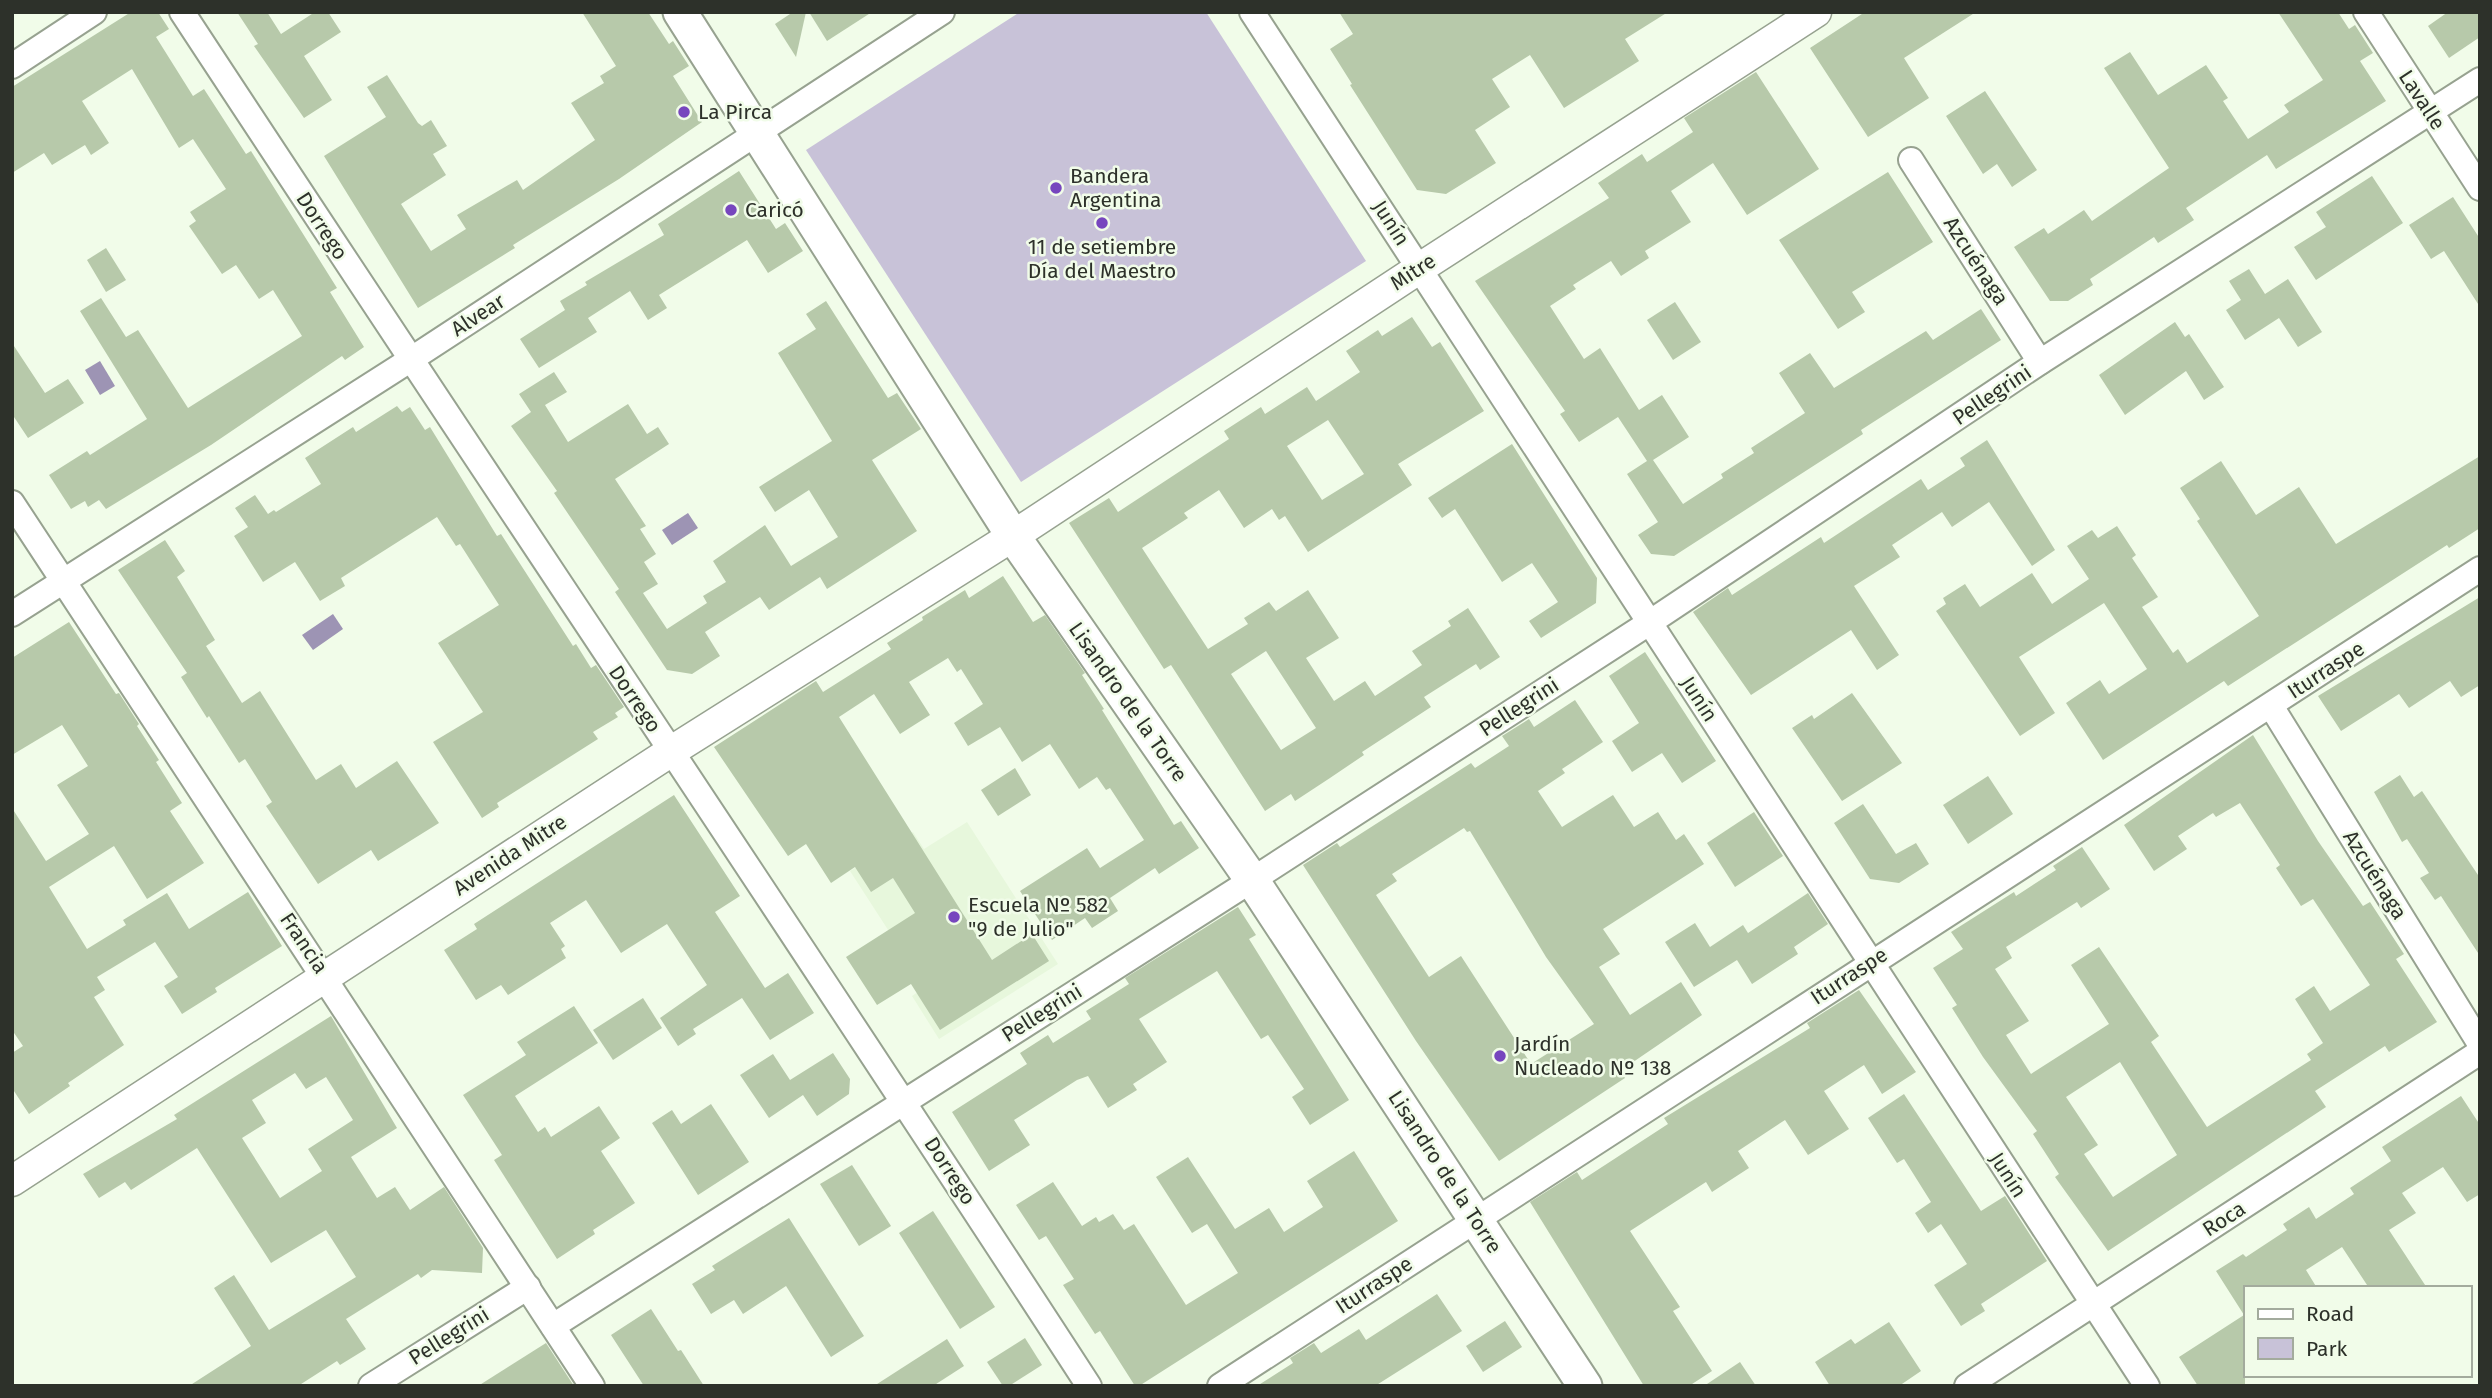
<svg xmlns="http://www.w3.org/2000/svg" width="2492" height="1398" font-family="'Fira Sans',sans-serif">
<style>
.built{fill:#e7f7dc}
.green{fill:#c8c2d8}
.water{fill:#9d94b4}
.building{fill:#b7c9aa;fill-rule:evenodd}
.lines{fill:none;stroke-linecap:round;stroke-linejoin:round}
.minor-casing{stroke:#97a290;stroke-width:28}
.tertiary-casing{stroke:#97a290;stroke-width:33}
.secondary-casing{stroke:#97a290;stroke-width:37}
.minor{stroke:#fff;stroke-width:24}
.tertiary{stroke:#fff;stroke-width:30}
.secondary{stroke:#fff;stroke-width:33}
.poi-dot{fill:#7746be;stroke:#f1fce9;stroke-width:2.5}
.labels{text-anchor:middle;dominant-baseline:central;stroke-width:5;stroke-linejoin:round;paint-order:stroke}
.street-label{font-size:21px;fill:#2d312a;stroke:#f1fce9}
.poi-label{font-size:21px;fill:#2d312a;stroke:#f1fce9;text-anchor:start}
</style>
<rect width="100%" height="100%" fill="#f1fce9"/>
<!-- built -->
<path class="built" d="M967,822l91,142 -119,75 -27,-43 13,-9 -75,-116 63,-39 11,17z"/>
<!-- green -->
<path class="green" d="M1020,12h186l160,249 -345,221 -215,-332z"/>
<!-- water -->
<g class="water">
<path d="M100,361l15,25 -15,9 -15,-25z"/>
<path d="M688,513l10,15 -26,17 -10,-15z"/>
<path d="M333,614l10,15 -30,21 -11,-15z"/>
</g>
<!-- building -->
<g class="building">
<path d="M131,12h27l11,17 -13,8 37,59 11,-7 42,65 5,-3 86,137 -7,4 34,55 -19,13 -3,-4 -131,89 -105,64 -7,-9 -11,7 -3,-6 -14,8 -22,-34 38,-24 3,4 57,-36 -67,-108 21,-13 25,39 12,-7 50,78 114,-72 -29,-46 -14,9 -23,-34 -14,9 -33,-48 7,-5 -6,-9 36,-23 -33,-50 -14,9 -47,-79 -50,32 27,42 -18,12 -6,-10 -33,20 -8,-12 -32,20v-86z"/>
<path d="M237,12h30l14,22 34,-22h13l13,20 -37,24 28,44 -28,18 -50,-72 4,-2z"/>
<path d="M582,12h66l21,32 4,-3 16,25 -16,10 29,46 -83,57 -106,66 2,3 -97,60 -94,-152 62,-39 -19,-30 20,-12 31,48 4,3 9,-6 16,26 -14,8 13,21 -45,29 30,47 35,-22 -9,-14 60,-35 6,10 72,-50 -24,-37 33,-20 -4,-7 16,-10z"/>
<path d="M793,12h13l-10,45 -21,-33z"/>
<path d="M809,12h63l-45,29z"/>
<path d="M1339,12h329l-43,27 14,22 -75,47 -34,-53 -38,24 18,28 -35,23 21,33 -50,31 -29,-4 -67,-105 2,-1 -22,-35 23,-15z"/>
<path d="M1865,12h111l-72,46 25,40 -61,39 -58,-89z"/>
<path d="M2278,12h60l11,17 6,-4 18,28 -13,8 26,40 -110,68 -9,-14 -81,53 8,12 -36,23 -4,-6 -64,42 3,6 -25,16h-18l-36,-54 30,-19 4,6 36,-24 8,11 77,-53 -65,-100 26,-16 28,43 48,-30 22,33 -5,3 25,38 41,-27 -5,-7 39,-25z"/>
<path d="M2448,12h32v25l-31,21 -21,-32z"/>
<path d="M1756,72l63,97 -72,46 -34,-52 -42,28 20,31 -46,29 4,7 -28,18 -10,-15 -38,24 3,4 -26,17 34,53 16,-11 39,62 23,-15 27,42 -36,23 30,44 40,-26 -2,-4 33,-21 -3,-5 54,-35 -26,-40 31,-20 24,35 92,-57 7,9 48,-31 20,31 -140,90 2,4 -189,122 -23,-2 -13,-19 20,-13 -31,-48 20,-13 -29,-44 -39,25 -19,-28 5,-3 -90,-130 134,-83 -11,-15 44,-29 5,8 46,-30 -9,-14z"/>
<path d="M1985,91l52,79 -25,17 -15,-23 -14,10 -37,-58z"/>
<path d="M739,171l37,58 9,-6 18,28 -35,22 -21,-33 -88,55 8,13 -19,12 -18,-29 -42,27 9,14 -58,36 -19,-29 45,-29 -5,-9 27,-16 -2,-3 79,-47 -6,-11z"/>
<path d="M1888,172l45,70 -81,50 13,20 -27,17 -59,-89z"/>
<path d="M2372,176l31,47 -87,57 -22,-33 32,-20 -10,-15z"/>
<path d="M2453,197l27,42v68l-36,-56 -13,8 -22,-34z"/>
<path d="M106,248l20,32 -20,12 -19,-32z"/>
<path d="M2249,269l16,25 23,-15 34,53 -24,15 -19,-29 -34,22 -19,-30 15,-10 -12,-19z"/>
<path d="M826,301l62,97 9,-5 24,36 -49,31 45,71 -90,58 -7,-12 -51,33 -9,-13 -55,35 15,24 -28,18 -25,-4 -52,-78 4,-3 -65,-96 3,-2 -46,-65 20,-14 -12,-18 35,-22 13,20 -22,13 23,37 60,-38 19,30 11,-7 11,17 -54,35 31,47 -6,3 16,25 -12,8 14,22 -15,9 24,36 40,-26 -4,-7 23,-14 -13,-21 52,-36 26,41 47,-29 -29,-47 -34,22 -16,-25 73,-46 -54,-88 38,-24 -10,-15z"/>
<path d="M1675,302l26,40 -28,18 -26,-40z"/>
<path d="M1412,317l20,30 8,-5 44,69 -86,53 14,21 -104,67 -23,-36 -6,4 -7,-11 -28,19 -25,-38 -35,23 4,5 -46,30 66,101 40,-25 -4,-6 25,-16 7,9 32,-21 31,48 -33,20 28,43 31,-20 10,15 47,-31 -10,-14 39,-25 -3,-5 20,-13 32,49 -20,13 -4,-6 -52,33 7,10 -69,45 2,3 -34,23 -35,23 -4,-7 -26,17 -94,-146 -7,4 -95,-146 40,-25 9,14 111,-73 -5,-8 37,-24 4,7 42,-27 9,14 44,-29 -14,-21 32,-21 4,6zM1328,420l36,54 -42,26 -35,-54zM1266,651l50,77 -35,22 -50,-76z"/>
<path d="M2175,322l10,15 4,-3 35,53 -20,13 -18,-29 -61,44 -26,-40z"/>
<path d="M12,343l33,50 23,-14 16,24 -56,35 -16,-24z"/>
<path d="M397,406l5,6 8,-5 15,23 5,-3 67,109 4,-2 72,112 3,-2 15,24 5,-3 28,42 -9,6 3,4 -25,15 5,7 -101,64 2,4 -17,11 -49,-76 50,-30 -45,-69 61,-38 -39,-61 -4,2 -19,-29 -96,61 4,8 -25,15 -25,-39 -32,20 -29,-46 14,-9 -13,-19 20,-13 13,19 6,-4 2,2 45,-28 -16,-26 48,-31 3,5z"/>
<path d="M1987,440l68,110 -23,16 -43,-64 -37,25 -10,-15 -50,33 8,12 -46,29 45,69 -22,15 -26,-40 -100,65 -58,-83 35,-24 4,7 89,-58 3,6 97,-64 7,11 37,-24 -5,-8z"/>
<path d="M1512,444l85,134 -1,25 -55,35 -12,-17 29,-19 -26,-39 -30,19 -47,-73 -13,9 -14,-20z"/>
<path d="M2480,456v72l-31,20 -2,-3 -219,141 -4,-5 -121,79 -37,-57 34,-23 9,14 38,-25 -43,-66 -85,54 36,56 -35,23 -84,-125 10,-7 -3,-6 22,-14 15,23 52,-34 20,31 37,-25 -22,-33 25,-16 6,8 19,-12 19,29 -4,3 26,39 -16,10 31,46 5,-4 9,14 72,-47 -62,-95 3,-2 -20,-31 41,-27 35,54 43,-28 37,57z"/>
<path d="M165,540l20,31 -8,6 38,63 -9,6 36,57 18,-12 56,89 25,-16 15,24 41,-27 42,62 -61,38 -7,-11 -53,34 -52,-78 6,-4 -27,-43 -6,4 -30,-47 -2,2 -26,-41 6,-4 -69,-103z"/>
<path d="M1003,576l30,46 12,-7 40,58 -3,2 22,34 -2,1 72,115 7,-4 18,27 -40,26 -4,-6 -45,30 8,13 -26,17 -7,-10 -33,22 -32,-49 67,-43 13,20 44,-28 -34,-52 -4,2 -9,-13 -18,12 -29,-45 -28,18 -22,-35 -32,19 -14,-23 29,-19 -22,-35 -4,3 -9,-14 -39,24 21,33 -30,19 -26,-40 -35,23 153,243 40,-26 17,27 -109,69 -29,-46 -34,21 -31,-48 69,-44 -22,-35 -22,14 -16,-25 -24,16 -25,-39 -18,12 -74,-109 102,-66 7,11 68,-43 -4,-6 36,-23 -1,-3 43,-27 4,8z"/>
<path d="M2480,597v88l-19,12 -11,-16 -41,27 -10,-14 -58,37 -23,-35z"/>
<path d="M69,622l47,72 3,-1 20,31 -2,2 22,34 -3,2 26,41 -12,8 34,52 -57,36 -33,-53 -65,41 38,62 39,-24 -3,-5 44,-27 22,36 59,-37 34,54 -67,42 2,4 -35,22 -18,-28 14,-9 -23,-35 -58,35 8,13 -11,7 30,48 -56,38 2,3 -41,28 -17,-26v-35l11,-7 -11,-16v-222l34,53 43,-27 -32,-49 31,-19 -26,-41 -50,30v-97z"/>
<path d="M1645,652l71,109 -34,22 -20,-30 -30,19 -20,-31 27,-18 -30,-47z"/>
<path d="M1852,693l50,70 -60,38 -50,-73 20,-13 2,4z"/>
<path d="M1575,700l28,42 -41,27 3,4 -27,18 24,36 51,-32 21,32 24,-15 18,28 8,-6 20,30 -101,65 17,25 -21,13 31,48 51,-33 21,33 -82,56 5,7 -126,83 -83,-120 -113,-176 34,-22 3,4 131,-84 4,5 34,-22 -7,-10 27,-17 5,8zM1464,828l3,4 3,-1 76,126 48,67 -63,40 -70,-108 -32,21 -53,-82 21,-14 -5,-7z"/>
<path d="M2253,735l65,106 45,65 7,-4 34,52 -8,5 41,63 -48,30 -4,-6 -70,45 11,16 -218,144 -53,-74 4,-3 -26,-40 4,-3 -54,-74 -31,-49 5,-3 -24,-37 30,-19 -12,-17 63,-40 2,4 40,-26 -3,-4 29,-19 28,42 -29,19 -4,-6 -71,45 6,11 -17,11 34,52 -23,14 25,39 78,-50 -38,-59 28,-18 60,89 -8,6 56,85 104,-67 -4,-6 16,-11 -28,-44 19,-13 16,25 40,-26 -57,-86 -12,7 -25,-38 4,-3 -40,-62 -24,14 -3,-4 -35,23 9,13 -33,22 -30,-46zM2120,1062l57,93 -64,42 -29,-43 14,-9 -32,-48z"/>
<path d="M1015,768l16,27 -33,21 -17,-26z"/>
<path d="M2400,775l14,22 8,-6 58,87v78l-39,-60 -6,4 -15,-22 9,-5 -22,-34 -5,3 -28,-50z"/>
<path d="M1988,776l25,38 -45,30 -25,-39z"/>
<path d="M674,795l66,101 -25,16 50,76 23,-15 26,40 -44,27 -28,-42 -49,31 3,5 -18,12 -18,-28 47,-33 -40,-61 -46,29 -35,-53 -36,23 15,23 -4,3 5,9 -58,37 -7,-10 -25,15 -32,-50 33,-21 -3,-5z"/>
<path d="M1863,804l33,50 20,-11 13,21 -30,19 -29,-4 -36,-56z"/>
<path d="M1754,812l29,44 -48,31 -28,-44z"/>
<path d="M1808,893l20,31 -34,23 4,7 -46,30 -15,-24 -43,27 -29,-45 30,-19 15,24 33,-22 5,8z"/>
<path d="M1238,907l18,28 -7,4 100,161 -39,25 -18,-28 12,-8 -36,-54 -7,4 -44,-68 -78,48 28,43 -34,22 4,6 -29,18 -20,-32 -11,4 -63,40 16,25 -41,26 -37,-59 75,-48 -7,-11 28,-18 5,8 38,-24 -5,-8 43,-27 -4,-6z"/>
<path d="M1859,990l57,82 -34,22 -18,-29 -40,26 25,38 -41,26 -23,-35 -47,31 11,17 -37,24 -6,-10 -76,49 50,76 -7,4 39,60 -23,15h-45l-114,-184 47,-30 5,8 86,-56 -4,-6 146,-90 -3,-5z"/>
<path d="M643,998l19,30 -49,32 -20,-30z"/>
<path d="M574,1006l24,37 -83,53 23,36 7,-5 6,10 48,-31 21,32 -19,13 34,52 -42,27 2,4 -38,25 -63,-99 8,-5 -39,-60 63,-40 -9,-13z"/>
<path d="M331,1016l66,112 -46,29 26,41 18,-11 15,23 34,-23 39,61 -1,25 -50,-3 -11,8 -3,-4 -72,45 20,30 -26,16 -3,-4 -39,25h-109l62,-40 -37,-58 20,-13 35,55 87,-53 -30,-47 -55,33 -74,-115 -66,42 -6,-8 -26,16 -16,-24 94,-55 -3,-4zM295,1073l11,16 20,-12 27,43 -45,29 14,22 -42,27 -38,-60 24,-15 -14,-23z"/>
<path d="M833,1053l17,26 -1,15 -32,22 -14,-21 -34,23 -29,-43 33,-21 17,26z"/>
<path d="M1904,1094l77,117 24,-15 42,65 -66,43 4,7 -24,15 -27,-41 33,-21 -26,-40 -13,9 -13,-20 16,-11 -27,-43 -7,4 -29,-45z"/>
<path d="M2461,1096l19,29v69l-13,8 -24,-35 -41,26 14,20 -27,17 38,58h-58l-27,-41 -36,23 11,18h-72v98h-47l-19,-29 65,-42 -28,-44 27,-17 3,3 41,-27 -4,-6 26,-17 7,12 38,-25 -4,-6 41,-27 -9,-14z"/>
<path d="M711,1104l38,58 -51,33 -46,-72 20,-13 9,14z"/>
<path d="M1354,1151l44,70 -259,165h-4l-35,-55 -5,3 -32,-49 11,-6 -28,-43 -7,4 -23,-35 37,-23 29,44 14,-9 3,5 14,-8 11,16 10,-6 52,81 52,-32 -31,-49 -15,9 -36,-56 32,-20 47,72 34,-21 15,24 39,-25 -16,-26z"/>
<path d="M852,1165l39,61 -32,20 -39,-62z"/>
<path d="M933,1211l62,96 -35,22 -61,-96z"/>
<path d="M789,1218l75,118 -33,21 -45,-71 -43,28 -9,-14 -23,14 -19,-30 23,-14 -3,-4z"/>
<path d="M1437,1294l25,37 -87,55h-118l36,-23 -3,-5 24,-15 7,10 38,-24 7,11z"/>
<path d="M651,1309l27,42 3,-1 23,36h-60l-33,-51z"/>
<path d="M1505,1321l17,26 -39,25 -17,-26z"/>
<path d="M1889,1322l32,49 -22,15h-69l-15,-24 36,-23 4,5z"/>
<path d="M1025,1338l17,27 -33,21h-6l-16,-24z"/>
<path d="M947,1339l17,27 -31,20h-59z"/>
<path d="M546,1343l28,43h-96z"/>
<path d="M1740,1362l16,24h-52z"/>
</g>
<g class="lines">
<!-- minor casing -->
<g class="minor-casing">
<g id="minor">
<path d="M182,12c301,459 608,913 907,1374"/>
<path d="M1252,12l895,1374"/>
<path d="M2366,12l114,176"/>
<path d="M12,66l82,-54"/>
<path d="M1911,160l129,202"/>
<path d="M12,503l580,883"/>
<path d="M12,614l398,-254 532,-348"/>
<path d="M2271,706l209,338"/>
<path d="M553,1326l699,-446 397,-257 391,-261 440,-282"/>
<path d="M371,1386l157,-99"/>
<path d="M1220,1386l1260,-817"/>
<path d="M1967,1386l513,-334"/>
</g>
</g>
<!-- tertiary casing -->
<g class="tertiary-casing">
<path id="tertiary" d="M12,1181l658,-429 343,-216 407,-268 396,-256"/>
</g>
<!-- secondary casing -->
<g class="secondary-casing">
<path id="secondary" d="M680,12l333,524 239,344 333,506"/>
</g>
<!-- minor -->
<use href="#minor" class="minor"/>
<!-- tertiary -->
<use href="#tertiary" class="tertiary"/>
<!-- secondary -->
<use href="#secondary" class="secondary"/>
</g>
<!-- markers -->
<g class="poi-dot">
<circle cx="684" cy="112" r="7"/>
<circle cx="1056" cy="188" r="7"/>
<circle cx="731" cy="210" r="7"/>
<circle cx="1102" cy="223" r="7"/>
<circle cx="954" cy="917" r="7"/>
<circle cx="1500" cy="1056" r="7"/>
</g>
<g class="labels">
<!-- street labels -->
<g class="street-label">
<text transform="translate(2422 100) rotate(57)">Lavalle</text>
<text transform="translate(1391 223) rotate(57)">Junín</text>
<text transform="translate(322 226) rotate(57)">Dorrego</text>
<text transform="translate(1976 261) rotate(57)">Azcuénaga</text>
<text transform="translate(1413 272) rotate(-33)">Mitre</text>
<text transform="translate(478 315) rotate(-33)">Alvear</text>
<text transform="translate(1992 395) rotate(-34)">Pellegrini</text>
<text transform="translate(2326 670) rotate(-33)">Iturraspe</text>
<text transform="translate(635 699) rotate(56)">Dorrego</text>
<text transform="translate(1699 699) rotate(57)">Junín</text>
<text transform="translate(1128 702) rotate(55)">Lisandro de la Torre</text>
<text transform="translate(1519 707) rotate(-33)">Pellegrini</text>
<text transform="translate(510 855) rotate(-33)">Avenida Mitre</text>
<text transform="translate(2375 875) rotate(58)">Azcuénaga</text>
<text transform="translate(304 943) rotate(56)">Francia</text>
<text transform="translate(1849 976) rotate(-33)">Iturraspe</text>
<text transform="translate(1042 1013) rotate(-32)">Pellegrini</text>
<text transform="translate(950 1171) rotate(57)">Dorrego</text>
<text transform="translate(1445 1172) rotate(57)">Lisandro de la Torre</text>
<text transform="translate(2008 1175) rotate(57)">Junín</text>
<text transform="translate(2224 1219) rotate(-33)">Roca</text>
<text transform="translate(1374 1285) rotate(-33)">Iturraspe</text>
<text transform="translate(449 1336) rotate(-32)">Pellegrini</text>
</g>
<!-- poi labels -->
<g class="poi-label">
<text x="698" y="112">La Pirca</text>
<text x="1070" y="176">Bandera<tspan x="1070" dy="24">Argentina</tspan></text>
<text x="745" y="210">Caricó</text>
<text x="1102" y="247" text-anchor="middle">11 de setiembre<tspan x="1102" dy="24">Día del Maestro</tspan></text>
<text x="968" y="905">Escuela Nº 582<tspan x="968" dy="24">"9 de Julio"</tspan></text>
<text x="1514" y="1044">Jardín<tspan x="1514" dy="24">Nucleado Nº 138</tspan></text>
</g>
</g>
<!-- border -->
<rect width="2492" height="1398" fill="none" stroke="#2d312a" stroke-width="28"/>
<!-- legend -->
<rect x="2244" y="1286" width="228" height="91" fill="#f1fce9" stroke="#a3ab9d" stroke-width="2"/>
<rect x="2258" y="1309" width="35" height="10" fill="#ffffff" stroke="#a3ab9d" stroke-width="2"/>
<text x="2306" y="1321" font-size="21" fill="#2d312a">Road</text>
<rect x="2258" y="1338" width="35" height="21" fill="#c8c2d8" stroke="#a3ab9d" stroke-width="2"/>
<text x="2306" y="1356" font-size="21" fill="#2d312a">Park</text>
</svg>
